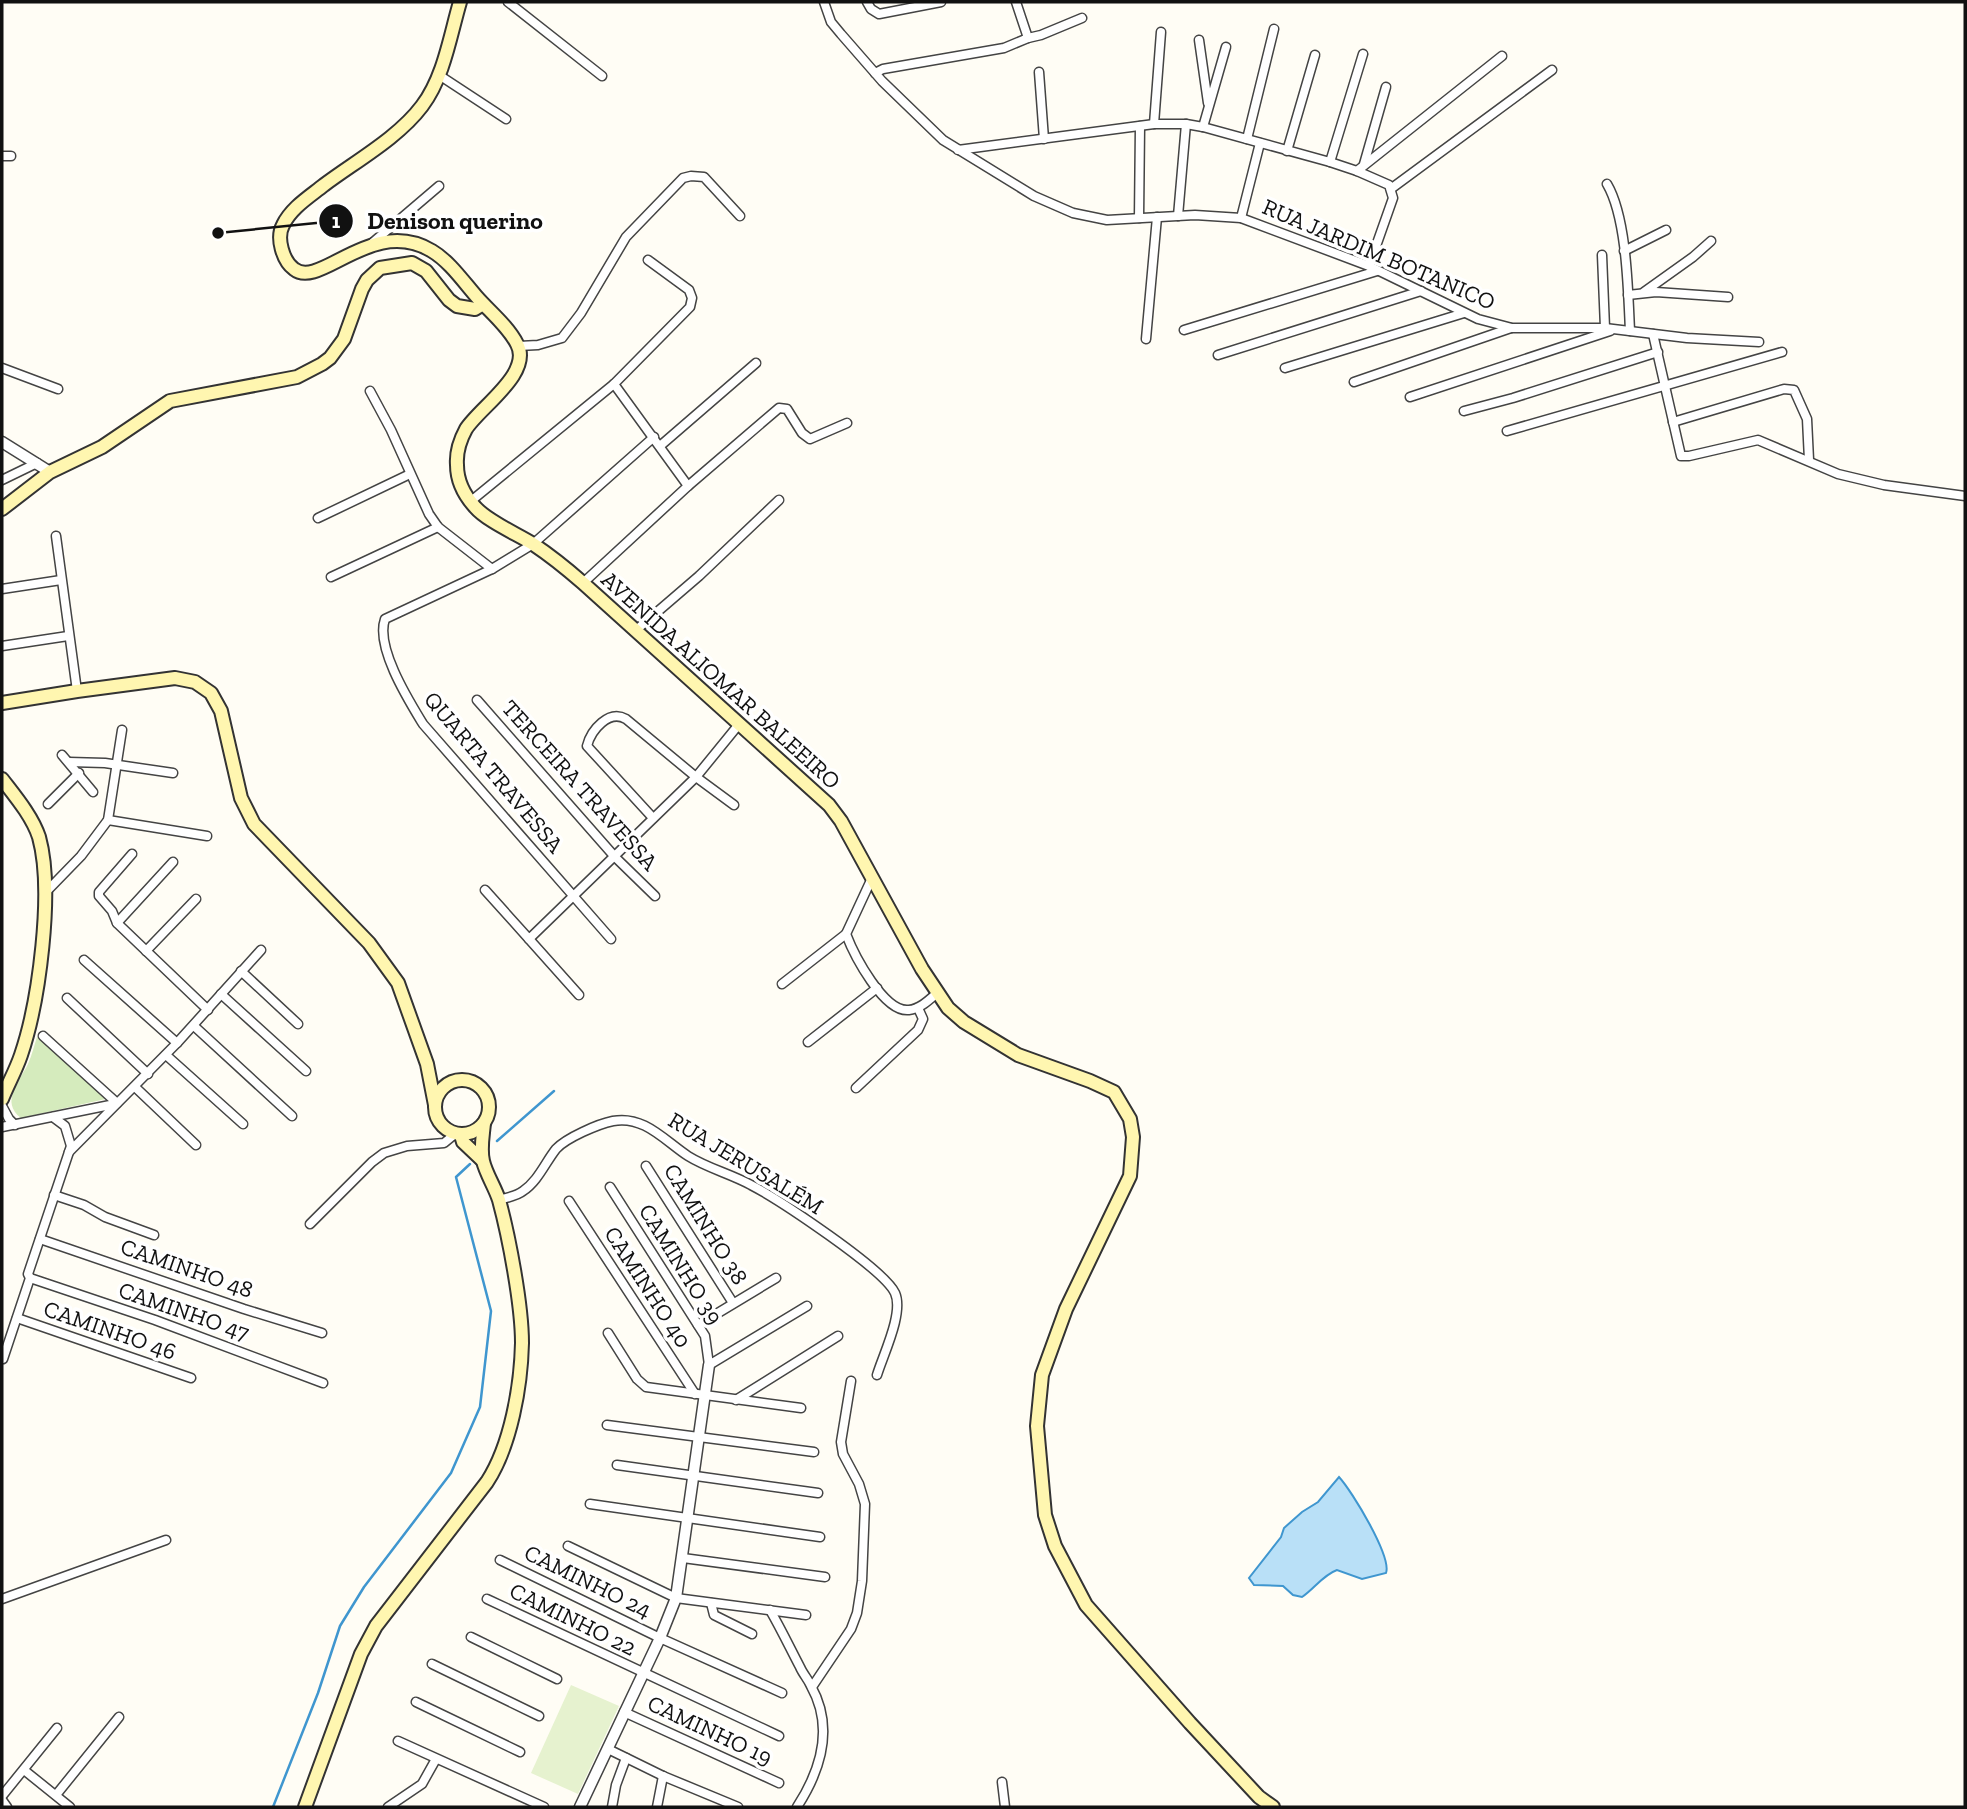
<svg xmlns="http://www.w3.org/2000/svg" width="1967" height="1809" font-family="'Zilla Slab',serif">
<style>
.green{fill:#d5ebbd}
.pitch{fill:#e6f2cf}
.water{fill:#b9e0f7;stroke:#3f96cf;stroke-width:2}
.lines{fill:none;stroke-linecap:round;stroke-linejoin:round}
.stream{stroke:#3f96cf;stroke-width:2.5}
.minor-casing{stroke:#444;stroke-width:11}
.tertiary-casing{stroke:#444;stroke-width:13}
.secondary-casing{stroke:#333;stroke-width:16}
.minor{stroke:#fff;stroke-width:8}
.tertiary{stroke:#fff;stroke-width:10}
.secondary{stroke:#fff6b0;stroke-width:12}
.labels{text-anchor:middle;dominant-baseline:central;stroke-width:7;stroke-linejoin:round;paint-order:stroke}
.street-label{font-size:23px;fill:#111;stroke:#fff}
.leader{fill:none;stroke:#111;stroke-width:2.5}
.callout-dot{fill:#111;stroke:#fff;stroke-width:2.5}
.mark-label{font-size:21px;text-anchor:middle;font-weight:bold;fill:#fff}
.callout-label{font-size:24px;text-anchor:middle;font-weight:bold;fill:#111;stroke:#fff;stroke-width:7;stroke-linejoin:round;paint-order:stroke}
</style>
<rect width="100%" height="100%" fill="#fffdf5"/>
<!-- green -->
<path class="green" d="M37,1037l73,61 -89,20c-21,-16 -2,-36 7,-54 4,-9 6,-18 9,-27z"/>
<!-- pitch -->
<path class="pitch" d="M571,1685l48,21 -41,88 -47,-21z"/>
<!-- water -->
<path class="water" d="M1339,1477c13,14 53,80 47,96l-24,6 -25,-9c-14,5 -23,19 -35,27l-9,-2 -10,-9 -29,-1 -5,-7 32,-41 3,-9 18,-16 16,-10z"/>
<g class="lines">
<!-- stream -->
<g class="stream">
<path d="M497,1141l57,-50"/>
<path d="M273,1807l45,-114 22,-67 24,-39 87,-114 29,-66 11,-96 -35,-134 14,-13"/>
</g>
<!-- minor casing -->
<g class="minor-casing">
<g id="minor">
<path d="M508,2l94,74"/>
<path d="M824,2l7,20 10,12 41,47 61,59 91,56 39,17 34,7 88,-5 46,3 128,48 109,53 34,9h93l82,10 72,4"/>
<path d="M867,2l4,7 8,5 62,-12"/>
<path d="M1016,2l12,36 13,-3 41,-17"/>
<path d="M1199,40l9,63"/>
<path d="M1039,72l5,67"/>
<path d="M875,73l8,-4 121,-21 24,-10"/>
<path d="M439,75l67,44"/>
<path d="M1154,124l7,-92"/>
<path d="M1203,127l23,-80"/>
<path d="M1247,139l27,-110"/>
<path d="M958,150l196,-26h32l17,3 127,35 27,9 32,14 4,13 -24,68"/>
<path d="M1287,151l28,-96"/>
<path d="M2,156h9"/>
<path d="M1330,162l33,-108"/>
<path d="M1364,164l22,-77"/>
<path d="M1357,171l145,-115"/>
<path d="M1607,184c20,34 21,107 23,147"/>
<path d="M1392,188l160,-118"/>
<path d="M1178,216l8,-92"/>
<path d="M1139,218l1,-92"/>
<path d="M1241,218l19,-75"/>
<path d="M371,244l68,-58"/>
<path d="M1624,251l42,-21"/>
<path d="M1602,255l3,73"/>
<path d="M1644,292l49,-35 18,-16"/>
<path d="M1628,295l28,-3 72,5"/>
<path d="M1184,330l193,-59"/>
<path d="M1653,334l28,122h8l69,-16 80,34 46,11 81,11"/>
<path d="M1146,339l11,-122"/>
<path d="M519,346l19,-1 24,-7 19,-25 45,-76 57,-59 8,-2 13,1 36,39"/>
<path d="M1218,355l203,-64"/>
<path d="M2,368l56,21"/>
<path d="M1285,368l179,-55"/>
<path d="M1354,382l157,-54"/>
<path d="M370,391l21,39 38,84 9,13 54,42"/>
<path d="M1410,397l200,-66"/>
<path d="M1464,411l49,-13 145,-46"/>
<path d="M1673,422l111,-33 10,1 13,29 2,41"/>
<path d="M1507,431l275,-79"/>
<path d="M660,446l96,-83"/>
<path d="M2,480l35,-17"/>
<path d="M688,486l91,-78 8,1 15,24 8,6 37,-16"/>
<path d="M471,501l143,-117 76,-77 2,-9 -3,-8 -41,-30"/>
<path d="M318,518l92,-44"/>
<path d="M56,536l21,155"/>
<path d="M331,577l107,-50"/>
<path d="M583,583l105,-97 -74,-102"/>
<path d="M2,589l59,-9"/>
<path d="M635,631l64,-55 80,-76"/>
<path d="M2,646l66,-10"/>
<path d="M477,700l138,157 40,39"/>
<path d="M62,755l31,37"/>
<path d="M69,762l36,1 68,10"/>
<path d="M48,804l31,-31"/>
<path d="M653,818l-66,-72c4,-16 22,-37 39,-27l70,58 38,28"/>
<path d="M108,820l99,16"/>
<path d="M132,854l-33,38v4l13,15 5,12 91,87"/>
<path d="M872,878l-26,56c8,21 38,79 63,76 11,-1 20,-10 28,-17"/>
<path d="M485,890l44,49 167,-162 44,-54"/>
<path d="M45,893l36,-37 27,-36 14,-90"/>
<path d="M117,923l56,-61"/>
<path d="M529,939l50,56"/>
<path d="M611,939l-188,-215c-14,-23 -48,-77 -38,-105l107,-50 41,-25 121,-107"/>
<path d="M146,951l50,-52"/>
<path d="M84,960l93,83"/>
<path d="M241,971l57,53"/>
<path d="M782,984l64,-50"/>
<path d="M221,994l85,77"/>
<path d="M67,998l81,76"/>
<path d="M194,1026l98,90"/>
<path d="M43,1036l74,67"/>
<path d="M808,1042l69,-54"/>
<path d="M166,1055l77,69"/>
<path d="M135,1087l61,58"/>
<path d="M856,1088l62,-58 5,-11 -5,-11"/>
<path d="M2,1106l7,13 6,6"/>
<path d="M2,1127l113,-23"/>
<path d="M69,1152l108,-109 84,-93"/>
<path d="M646,1166l87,137"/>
<path d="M610,1187l95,149 4,29 98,-59"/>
<path d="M54,1195l30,10 21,12 49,18"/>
<path d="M498,1200c8,-2 19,-4 25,-9 15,-10 22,-28 33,-42 10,-11 42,-25 57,-28 31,-6 52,20 75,35 19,12 43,18 63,29 27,14 133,84 144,108 9,20 -12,62 -18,82"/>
<path d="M569,1201l126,193"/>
<path d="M310,1224l62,-62 12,-9 23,-7 37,-3 11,-9"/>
<path d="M40,1239l204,70 78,24"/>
<path d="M30,1278l125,42 168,63"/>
<path d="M17,1318l174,60"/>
<path d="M698,1325l78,-47"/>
<path d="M608,1333l29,46 9,8 155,21"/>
<path d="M3,1359l27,-81 -2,-4 43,-128 -6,-20 -12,-9"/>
<path d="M736,1400l102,-64"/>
<path d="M607,1425l207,27"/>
<path d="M617,1465l201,28"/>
<path d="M590,1504l230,33"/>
<path d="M568,1546l108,52 130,17"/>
<path d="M683,1558l142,19"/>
<path d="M500,1560l160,78 122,55"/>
<path d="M2,1599l164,-59"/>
<path d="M487,1599l292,137"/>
<path d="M711,1603l3,12 38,19"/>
<path d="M770,1610c11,19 20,38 30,57 3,7 8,12 11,19 23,41 10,84 -14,121"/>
<path d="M471,1637l86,42"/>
<path d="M432,1664l107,52"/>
<path d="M812,1687l39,-58 6,-16 5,-32 3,-77 -6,-20 -16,-30 -2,-12 10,-61"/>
<path d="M416,1702l104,50"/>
<path d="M624,1712l155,71"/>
<path d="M398,1741l146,66"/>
<path d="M608,1749l55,27 75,31"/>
<path d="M24,1770l46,37"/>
<path d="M1002,1782l3,25"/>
<path d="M56,1795l63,-78"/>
<path d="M2,1796l55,-68"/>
<path d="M2,1800l5,7"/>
<path d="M388,1807l34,-23 14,-25"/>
<path d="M612,1807l4,-22 10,-27"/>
<path d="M657,1807l6,-31"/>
</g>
</g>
<!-- tertiary casing -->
<g class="tertiary-casing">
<g id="tertiary">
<path d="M2,442l48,30"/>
<path d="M580,1807l80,-169 16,-40 33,-233"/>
</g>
</g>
<!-- secondary casing -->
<g class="secondary-casing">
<g id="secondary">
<path d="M460,2c-10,34 -16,75 -38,104 -24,32 -66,55 -98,79 -15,12 -33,23 -41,40 -7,13 0,36 11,44 26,21 78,-54 138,-18 17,10 31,30 44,45 13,15 32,30 41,48 16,29 -37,63 -51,85 -6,11 -10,23 -9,36 0,16 8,31 18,42 12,14 42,27 58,37 18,12 34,25 50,39l246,222 12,16 81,148 26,39 16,14 54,33 72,26 24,11 16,27 3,18 -3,39 -64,133 -24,66 -5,51 8,89 10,31 31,59 104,118 69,74 14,10"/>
<path d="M2,509l48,-37 52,-25 68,-46 127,-24 25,-13 8,-6 14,-19 18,-50 5,-9 13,-12 32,-5 14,8 23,29 8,6 18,3 8,-5"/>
<path d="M2,703l75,-12 98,-13 20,4 16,11 10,18 20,87 13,26 115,119 29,40 29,81 8,41"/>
<path d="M2,779c13,17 30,37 37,58 15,54 0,165 -18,218 -5,15 -13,29 -19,44"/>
<circle cx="462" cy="1107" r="27"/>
<path d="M461,1135l2,7 19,18"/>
<path d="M305,1807l56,-153 15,-28 111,-144c24,-37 34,-96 35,-139 0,-38 -13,-106 -23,-143 -4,-13 -13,-26 -16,-39 -3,-12 0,-26 1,-38"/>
</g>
</g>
<!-- minor -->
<use href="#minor" class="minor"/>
<!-- tertiary -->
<use href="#tertiary" class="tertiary"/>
<!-- secondary -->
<use href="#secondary" class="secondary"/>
</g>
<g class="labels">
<!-- street labels -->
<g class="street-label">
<text transform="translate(1379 254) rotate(23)">RUA JARDIM BOTANICO</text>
<text transform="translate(721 680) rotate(42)">AVENIDA ALIOMAR BALEEIRO</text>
<text transform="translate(494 772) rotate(50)">QUARTA TRAVESSA</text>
<text transform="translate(580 785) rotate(48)">TERCEIRA TRAVESSA</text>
<text transform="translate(746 1163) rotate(31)">RUA JERUSALÉM</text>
<text transform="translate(706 1224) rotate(58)">CAMINHO 38</text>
<text transform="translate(681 1264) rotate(58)">CAMINHO 39</text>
<text transform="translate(187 1268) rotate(19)">CAMINHO 48</text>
<text transform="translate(648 1287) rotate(57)">CAMINHO 40</text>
<text transform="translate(184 1311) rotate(19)">CAMINHO 47</text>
<text transform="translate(110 1330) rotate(19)">CAMINHO 46</text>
<text transform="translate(588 1581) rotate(26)">CAMINHO 24</text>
<text transform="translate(573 1619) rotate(26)">CAMINHO 22</text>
<text transform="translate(710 1730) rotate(25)">CAMINHO 19</text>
</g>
</g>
<!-- callouts -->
<path class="leader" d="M218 233L336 221"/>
<g class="callout-dot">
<circle cx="218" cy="233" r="7"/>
<circle cx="336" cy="221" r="18"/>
</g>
<g class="mark-label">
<text x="336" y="228">1</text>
</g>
<g class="callout-label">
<text x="455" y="229">Denison querino</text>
</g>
<!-- border -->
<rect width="1967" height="1809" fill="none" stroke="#111111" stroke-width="7"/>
</svg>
